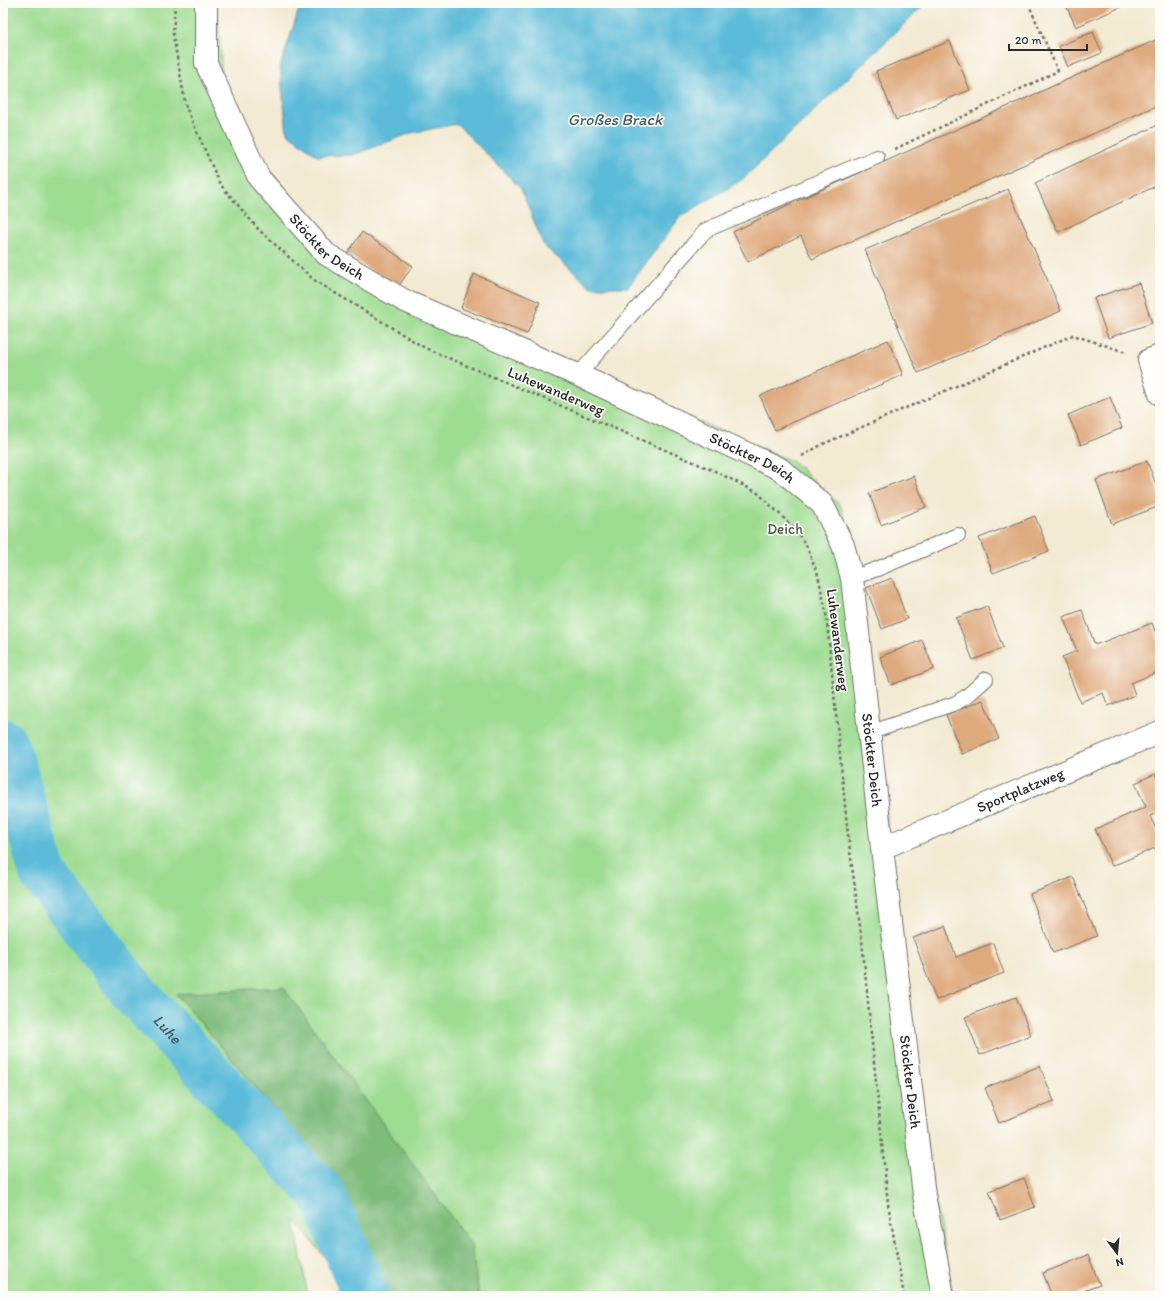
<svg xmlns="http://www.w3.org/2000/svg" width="1163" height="1299" font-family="Itim,sans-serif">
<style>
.green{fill:#9ddc91;stroke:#64845e}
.forest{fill:#7ebc7b;stroke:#547453}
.water{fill:#5bbbd9;stroke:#437382}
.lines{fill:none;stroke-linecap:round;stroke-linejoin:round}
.river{stroke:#5bbbd9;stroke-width:47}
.building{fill:#dea97d}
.service-casing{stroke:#716e66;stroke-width:16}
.minor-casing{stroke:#716e66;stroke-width:24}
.path{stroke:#716e66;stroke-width:2.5;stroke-dasharray:3 3;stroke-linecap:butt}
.service{stroke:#fff;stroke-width:14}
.minor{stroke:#fff;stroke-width:22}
.labels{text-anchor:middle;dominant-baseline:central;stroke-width:3.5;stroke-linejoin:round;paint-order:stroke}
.street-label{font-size:15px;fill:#2b2b2b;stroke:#fdfcf7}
.park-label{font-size:15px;fill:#4d604a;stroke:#fdfcf7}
.water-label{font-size:16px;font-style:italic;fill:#3c5d68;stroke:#fdfcf7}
</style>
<rect width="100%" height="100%" fill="#fdfcf7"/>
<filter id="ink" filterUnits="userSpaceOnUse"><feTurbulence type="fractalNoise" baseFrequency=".025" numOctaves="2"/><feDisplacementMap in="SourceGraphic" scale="8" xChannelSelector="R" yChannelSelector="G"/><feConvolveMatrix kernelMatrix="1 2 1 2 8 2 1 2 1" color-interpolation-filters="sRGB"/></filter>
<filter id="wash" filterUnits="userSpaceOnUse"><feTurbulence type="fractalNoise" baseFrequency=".012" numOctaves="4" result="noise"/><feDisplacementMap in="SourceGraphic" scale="16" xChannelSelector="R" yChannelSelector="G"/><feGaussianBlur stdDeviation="0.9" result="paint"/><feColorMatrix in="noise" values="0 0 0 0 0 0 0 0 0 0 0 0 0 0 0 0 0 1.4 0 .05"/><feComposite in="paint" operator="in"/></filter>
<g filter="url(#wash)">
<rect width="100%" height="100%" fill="#f3ead3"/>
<!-- green -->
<path class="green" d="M3,3h213l4,34 2,45 39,77 74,94 64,40 395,169 47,44 15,51 73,611 24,128h-597l-62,-77 14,77h-305z"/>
<!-- forest -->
<path class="forest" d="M283,987l188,257 8,52h-93l-57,-123 -153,-179z"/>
<!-- water -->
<path class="water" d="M301,3h625l-183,176 -63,38 -52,70h-37l-47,-41 -23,-57 -64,-65 -46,9 -58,22 -35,1 -31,-23 -7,-66z"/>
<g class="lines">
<!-- river -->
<path class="river" id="s1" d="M3,742l6,13 34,119 93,121 186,199 44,102"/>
</g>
<g id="blocks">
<!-- building -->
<g class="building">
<path d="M1065,3h65l-54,24z"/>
<path d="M1093,32l9,21 -34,14 -9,-21z"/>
<path d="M1160,38v66l-348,155 -11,-23 -53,26 -15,-30 55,-27z"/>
<path d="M950,41l20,49 -74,30 -20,-49z"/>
<path d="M1160,124v60l-102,48 -23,-49z"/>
<path d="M1008,189l53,122 -143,62 -53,-123z"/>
<path d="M362,232l51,34 -16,22 -50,-34z"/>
<path d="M474,274l66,28 -13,32 -66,-26z"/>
<path d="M1139,283l13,40 -44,15 -14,-40z"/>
<path d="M888,340l15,35 -128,55 -15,-34z"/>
<path d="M1110,397l12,31 -41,17 -13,-30z"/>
<path d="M1147,461l13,34v11l-48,18 -16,-44z"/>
<path d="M914,476l12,31 -45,18 -12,-32z"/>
<path d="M1035,516l14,35 -56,22 -14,-35z"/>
<path d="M892,578l15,41 -25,10 -16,-41z"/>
<path d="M987,606l16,42 -30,12 -17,-42z"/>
<path d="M1082,610l13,35 57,-22 8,21v27l-29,12 4,12 -27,11 -5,-13 -23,9 -18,-45 15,-6 -14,-34z"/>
<path d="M922,640l12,29 -43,16 -11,-28z"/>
<path d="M983,700l16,39 -37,15 -16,-39z"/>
<path d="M1155,774l5,11v27l-10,4 10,22v8l-48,20 -17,-37 51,-22 -11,-24z"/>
<path d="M1073,877l24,59 -44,17 -23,-59z"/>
<path d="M945,926l11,31 37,-14 11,30 -68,27 -23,-62z"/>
<path d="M1016,997l15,38 -51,20 -15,-38z"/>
<path d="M1040,1066l14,35 -55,22 -14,-35z"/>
<path d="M1024,1178l11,29 -35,13 -11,-29z"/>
<path d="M1088,1255l12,30 -30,11h-18l-9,-23z"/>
</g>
</g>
</g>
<g filter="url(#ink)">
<use href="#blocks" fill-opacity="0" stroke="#716e66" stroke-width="1"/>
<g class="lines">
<!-- service casing -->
<g class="service-casing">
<g id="service">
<path d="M578,375l128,-145 171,-73"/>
<path d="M852,578l25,-9 81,-34"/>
<path d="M869,733l87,-30 11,-7 19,-17"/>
</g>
</g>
<!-- minor casing -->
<g class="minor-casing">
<g id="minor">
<path id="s2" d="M206,3v60l53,115 67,76 79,47 173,74 202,94 42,35 21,41 9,33 30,270 42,347 19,101"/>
<path d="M1160,356l-11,4 11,34"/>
<path id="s3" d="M882,848l278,-116"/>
</g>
</g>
<!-- path -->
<g class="path">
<path d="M175,3l-2,32 13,72 34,77 39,46 55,50 111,68 292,124 41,21 36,35 12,17 12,30 8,37 22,224 14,105 26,263 16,92"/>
<path d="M895,149l163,-78 -30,-68"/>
<path d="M802,456l19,-11 252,-110 53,17"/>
</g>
<!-- service -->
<use href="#service" class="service"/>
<!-- minor -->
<use href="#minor" class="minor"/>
</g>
</g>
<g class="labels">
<!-- street labels -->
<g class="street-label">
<text stroke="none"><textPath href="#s2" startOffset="284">Stöckter Deich</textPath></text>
<text transform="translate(556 391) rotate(23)">Luhewanderweg</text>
<text stroke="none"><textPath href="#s2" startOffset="761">Stöckter Deich</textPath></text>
<text transform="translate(838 640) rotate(83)">Luhewanderweg</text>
<text stroke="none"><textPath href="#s2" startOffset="1109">Stöckter Deich</textPath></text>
<text stroke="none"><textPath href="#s3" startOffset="150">Sportplatzweg</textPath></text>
<text stroke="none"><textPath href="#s2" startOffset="1433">Stöckter Deich</textPath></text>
</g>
<!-- park labels -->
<g class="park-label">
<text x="785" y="529">Deich</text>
</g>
<!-- water labels -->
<g class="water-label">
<text x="615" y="119">Großes Brack</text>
<text stroke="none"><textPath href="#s1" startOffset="337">Luhe</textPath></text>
</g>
</g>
<!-- margin -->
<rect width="1163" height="1299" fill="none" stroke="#fdfcf7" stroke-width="16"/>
<!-- north arrow -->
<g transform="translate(1117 1253) rotate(164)" stroke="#fdfcf7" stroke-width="3" paint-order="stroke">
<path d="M0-3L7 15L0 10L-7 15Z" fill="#2b2b2b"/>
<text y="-6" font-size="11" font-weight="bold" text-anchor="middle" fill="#2b2b2b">N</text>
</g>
<!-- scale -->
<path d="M1009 44v6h78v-6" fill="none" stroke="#2b2b2b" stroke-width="2"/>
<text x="1015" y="44" font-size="12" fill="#2b2b2b" stroke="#fdfcf7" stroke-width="3" paint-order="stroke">20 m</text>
</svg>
